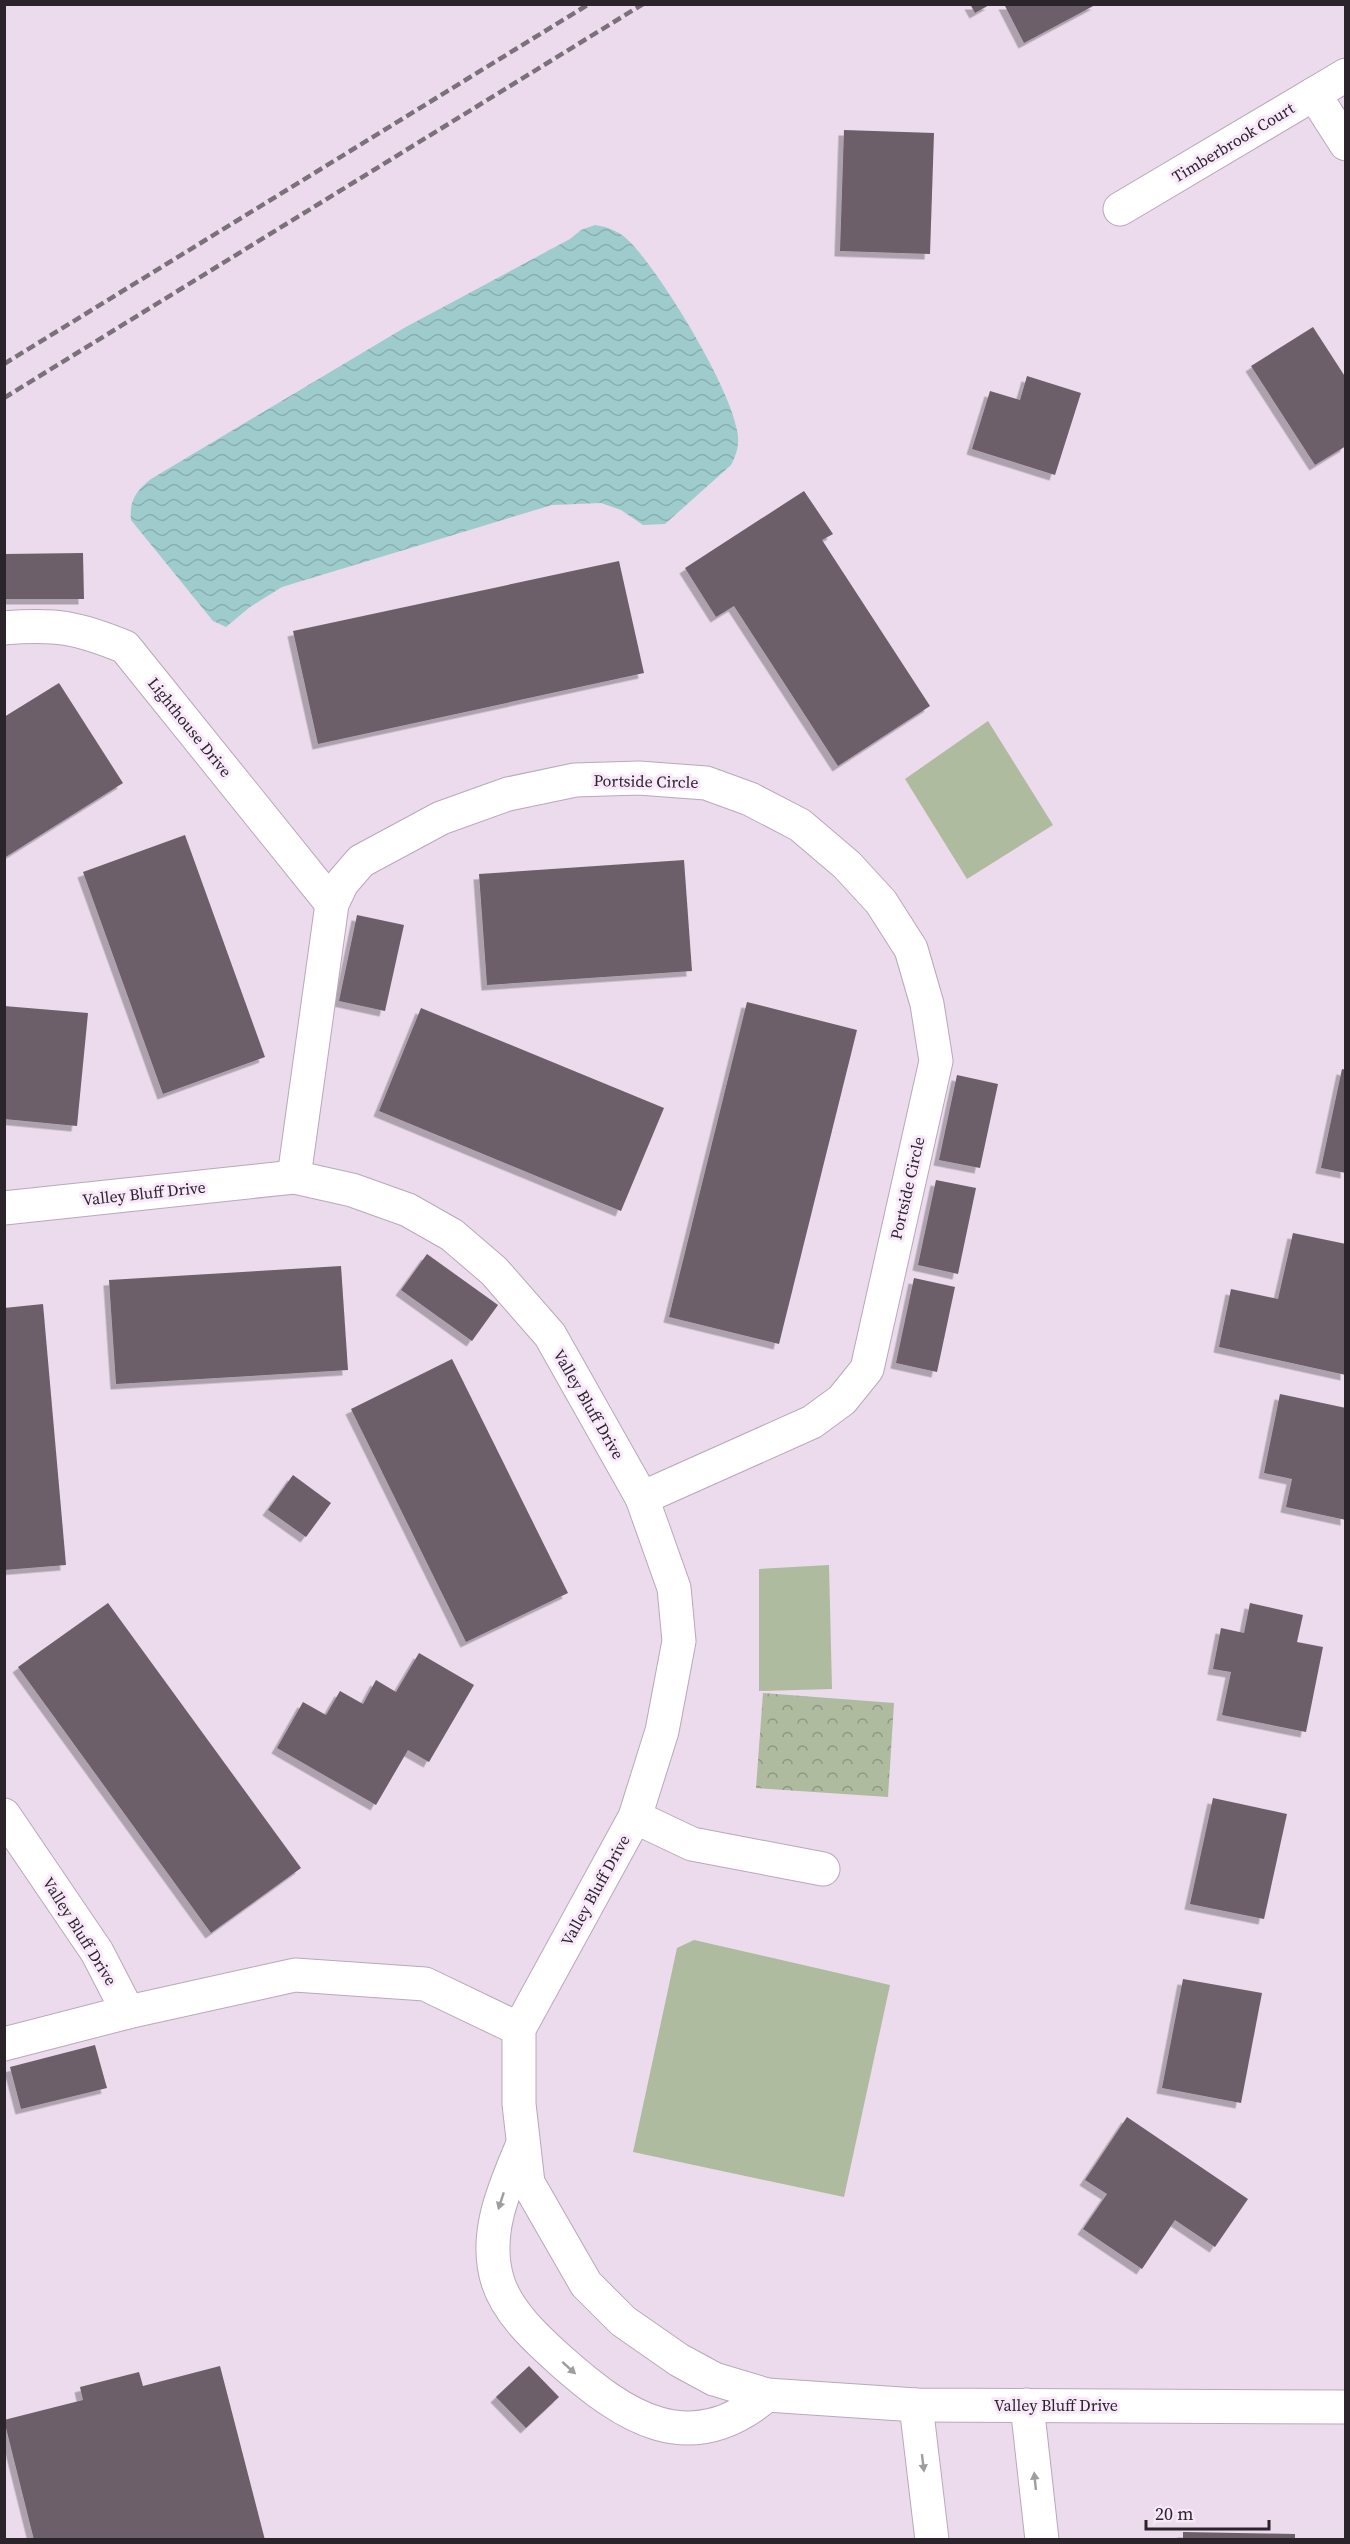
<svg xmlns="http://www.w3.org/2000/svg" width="1350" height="2544" font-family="'Source Serif 4',serif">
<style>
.grass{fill:#aebb9f}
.park{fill:url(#park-crowns)}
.water{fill:url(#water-waves)}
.building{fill:#6d5e6b;filter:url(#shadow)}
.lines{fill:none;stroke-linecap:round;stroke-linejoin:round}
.minor-casing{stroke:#b8a9b9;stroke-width:35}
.minor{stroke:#fff;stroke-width:33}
.rail{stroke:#7b717b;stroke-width:4.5;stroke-dasharray:9 4.5;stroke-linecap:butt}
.oneway{fill:#a09da0}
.labels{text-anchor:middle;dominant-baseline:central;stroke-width:6;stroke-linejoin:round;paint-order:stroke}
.street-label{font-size:16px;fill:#2b252b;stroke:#f8e8fa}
</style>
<defs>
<pattern id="park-crowns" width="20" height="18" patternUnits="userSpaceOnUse" patternTransform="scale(1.5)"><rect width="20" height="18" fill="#aebb9f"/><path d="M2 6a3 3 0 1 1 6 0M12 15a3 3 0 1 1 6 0" fill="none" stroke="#8e9882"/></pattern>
<pattern id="water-waves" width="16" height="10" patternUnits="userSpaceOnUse" patternTransform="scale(1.5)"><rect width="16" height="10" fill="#9ecccd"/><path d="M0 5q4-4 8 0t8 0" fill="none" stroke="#88afb0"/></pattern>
<filter id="shadow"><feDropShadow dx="-5.5" dy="5.5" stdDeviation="0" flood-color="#0004"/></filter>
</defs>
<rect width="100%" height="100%" fill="#ebdbec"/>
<!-- grass -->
<g class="grass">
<path d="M988,721l65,104 -86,54 -62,-100z"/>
<path d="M829,1565l3,124 -73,2v-122z"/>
<path d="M694,1940l196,45 -46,212 -211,-45 44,-204z"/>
</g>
<!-- park -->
<path class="park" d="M763,1693l131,10 -6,94 -132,-9z"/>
<!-- water -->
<path class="water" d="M595,225c14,2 26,7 36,18 32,34 98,142 106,187 3,13 0,24 -6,35l-66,59 -22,1 -22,-15 -20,-7 -49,2 -270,82 -32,20 -24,20 -13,-6 -82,-101c-2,-20 6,-30 20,-41l253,-151 166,-89 11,-9z"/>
<!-- building -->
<g class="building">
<path d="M970,4h21l-16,9z"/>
<path d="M1004,4h93l-73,39z"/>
<path d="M844,130l90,3 -4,121 -90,-3z"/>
<path d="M1313,327l33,51v68l-31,19 -64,-99z"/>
<path d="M1027,376l54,17 -26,82 -83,-26 18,-58 30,9z"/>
<path d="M804,491l29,43 -11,6 108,166 -92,60 -104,-160 -18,11 -31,-49z"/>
<path d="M83,553l1,46h-80v-45z"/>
<path d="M619,561l25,112 -326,71 -25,-113z"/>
<path d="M59,683l64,100 -119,75v-141z"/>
<path d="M185,835l80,222 -102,37 -80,-222z"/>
<path d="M684,860l8,111 -205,14 -8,-111z"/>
<path d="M357,915l47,10 -19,86 -46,-10z"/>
<path d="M747,1002l110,28 -78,314 -110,-27z"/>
<path d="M4,1006l84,7 -11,113 -73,-7z"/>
<path d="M421,1008l243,100 -43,103 -242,-100z"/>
<path d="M1342,1069l4,1v103l-25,-5z"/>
<path d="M957,1075l41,9 -18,84 -41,-8z"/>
<path d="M936,1180l40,8 -18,86 -40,-9z"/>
<path d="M1293,1233l53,11v131l-127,-28 12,-58 47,10z"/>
<path d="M427,1254l71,51 -26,36 -71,-51z"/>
<path d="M341,1266l7,104 -232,14 -7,-104z"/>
<path d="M914,1278l41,9 -18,85 -41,-9z"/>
<path d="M43,1304l23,261 -62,5v-262z"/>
<path d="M452,1359l116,234 -102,49 -115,-233z"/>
<path d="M1280,1394l66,14v112l-60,-13 6,-28 -28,-6z"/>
<path d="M293,1475l38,28 -25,34 -38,-27z"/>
<path d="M108,1603l193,265 -90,65 -193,-266z"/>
<path d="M1250,1603l53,12 -6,27 26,5 -17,85 -84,-17 9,-43 -18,-3 8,-41 23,5z"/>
<path d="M419,1653l55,32 -45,77 -21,-12 -32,55 -99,-57 26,-46 23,13 14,-24 23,13 13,-24 20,12z"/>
<path d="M1213,1798l74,16 -23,105 -74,-15z"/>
<path d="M1183,1979l79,14 -21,110 -79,-15z"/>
<path d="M95,2045l12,43 -86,21 -11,-42z"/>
<path d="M1127,2117l121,82 -33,48 -40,-27 -33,49 -59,-40 24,-35 -22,-14z"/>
<path d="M220,2366l45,174h-231l-30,-120 79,-20 -3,-13 59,-15 4,14z"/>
<path d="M529,2366l30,31 -33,31 -30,-31z"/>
<path d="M1183,2532l112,2v6h-112z"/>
</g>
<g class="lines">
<!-- minor casing -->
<g class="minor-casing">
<g id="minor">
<path d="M1314,94l32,50"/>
<path d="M1120,209l226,-134"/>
<path d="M4,628c53,-4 72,-1 121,19l207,257"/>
<path d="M294,1177l38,-273 10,-21 19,-22 80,-43 67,-24 67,-14 64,-2 67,5 44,16 50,26 47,40 34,37 30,47 16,55 9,57 -69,308 -25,31 -30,22 -170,76"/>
<path d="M4,1208l290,-31 58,13 56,20 44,25 42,36 56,64 92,163 32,90 5,53 -17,90 -27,86 -116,212v75l9,79 58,101 37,37 56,39 35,19 53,16 149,10 430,2"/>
<path d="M4,1815l93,137 31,60 167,-37 130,9 94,45"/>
<path d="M635,1817l57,27 131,25"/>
<path d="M4,2044l124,-32"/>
<path d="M522,2146c-18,43 -39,89 -24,136 10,31 39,57 62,78 64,57 129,101 207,35"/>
<path d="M916,2405l16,135"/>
<path d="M1027,2405l15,135"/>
</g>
</g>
<!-- minor -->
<use href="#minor" class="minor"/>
<!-- rail -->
<g class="rail">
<path d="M4,364l585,-360"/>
<path d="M4,398l639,-394"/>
</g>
</g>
<!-- one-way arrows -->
<defs><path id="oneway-solid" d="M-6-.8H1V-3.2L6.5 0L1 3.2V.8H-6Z" transform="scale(1.5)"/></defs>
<g class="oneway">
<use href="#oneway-solid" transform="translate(501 2201) rotate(108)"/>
<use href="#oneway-solid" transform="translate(569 2368) rotate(42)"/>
<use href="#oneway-solid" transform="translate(923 2463) rotate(83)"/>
<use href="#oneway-solid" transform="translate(1035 2481) rotate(-96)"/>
</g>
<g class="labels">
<!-- street labels -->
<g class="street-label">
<text transform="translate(1233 142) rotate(-31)">Timberbrook Court</text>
<text transform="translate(190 727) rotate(51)">Lighthouse Drive</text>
<text transform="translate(646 781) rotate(1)">Portside Circle</text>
<text transform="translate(907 1188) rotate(-77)">Portside Circle</text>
<text transform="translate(144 1193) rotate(-6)">Valley Bluff Drive</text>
<text transform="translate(589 1404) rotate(60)">Valley Bluff Drive</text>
<text transform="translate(595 1890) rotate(-61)">Valley Bluff Drive</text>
<text transform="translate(80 1931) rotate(58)">Valley Bluff Drive</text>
<text x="1056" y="2405">Valley Bluff Drive</text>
</g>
</g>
<!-- border -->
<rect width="1350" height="2544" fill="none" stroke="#2b252b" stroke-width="12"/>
<!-- scale -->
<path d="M1146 2520v9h123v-9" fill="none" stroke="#2b252b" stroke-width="3"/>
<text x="1155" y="2520" font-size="18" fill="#2b252b" stroke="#f8e8fa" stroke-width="4.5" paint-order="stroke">20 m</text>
</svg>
